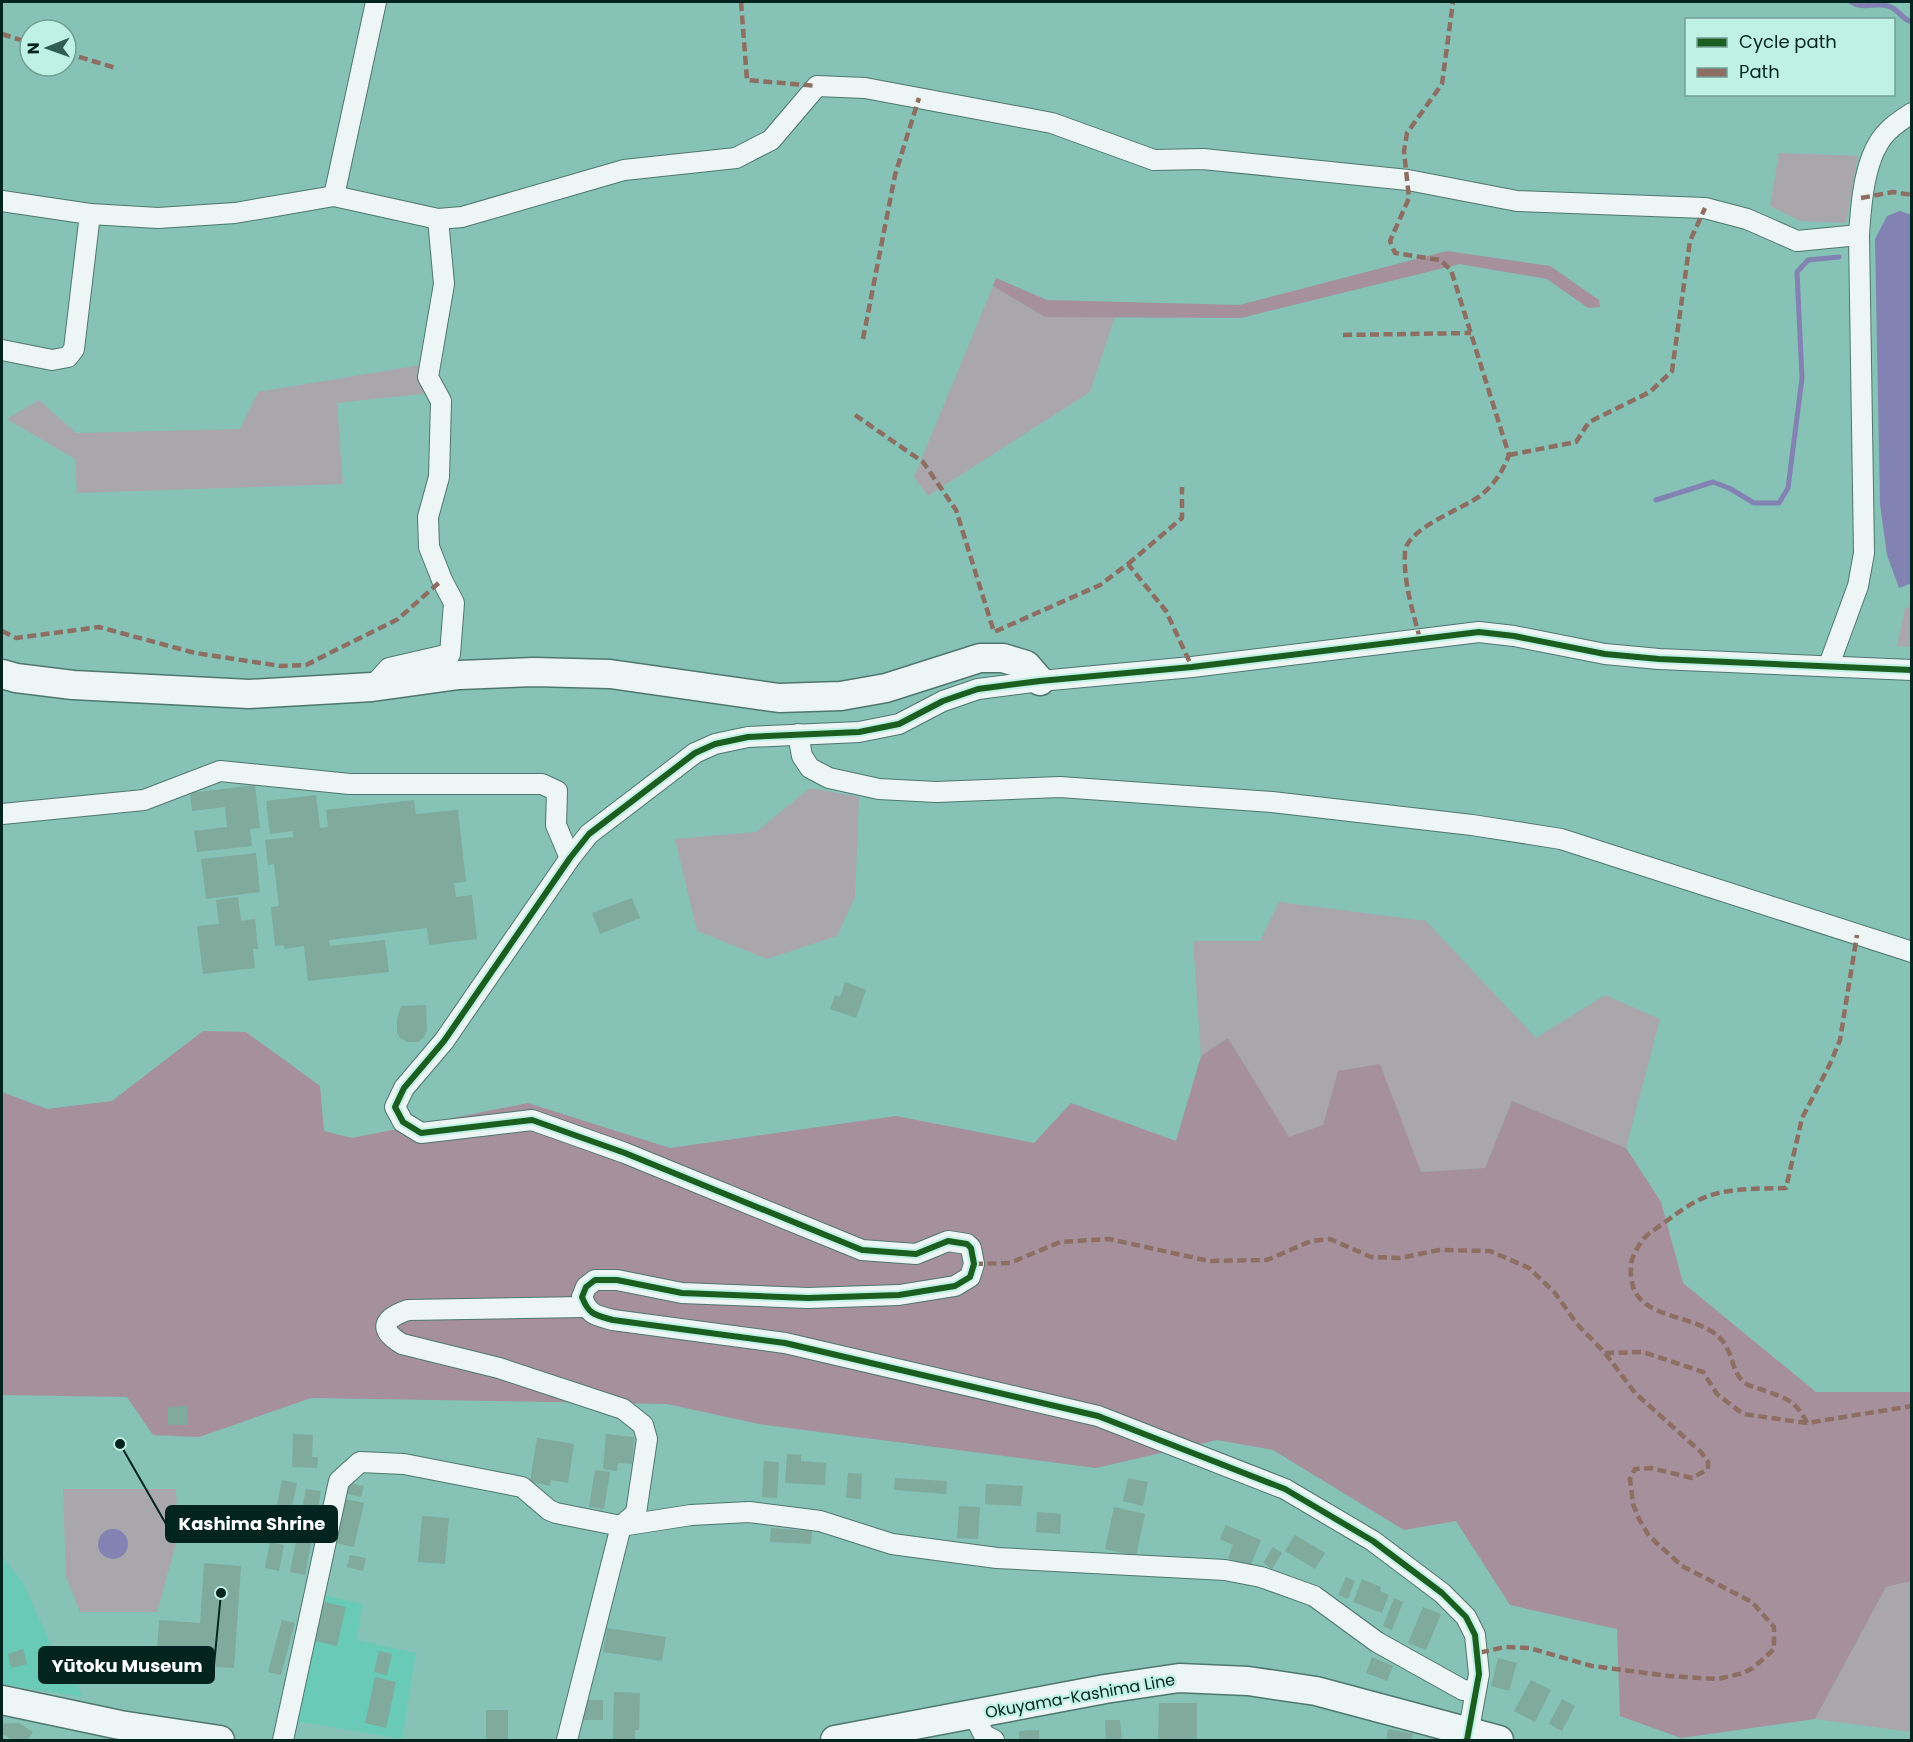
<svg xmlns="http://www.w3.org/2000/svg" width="1913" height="1742" font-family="Poppins,sans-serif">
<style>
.built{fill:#6acab8}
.green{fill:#aaa7ac}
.forest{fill:#a5909c}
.water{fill:#8282b3}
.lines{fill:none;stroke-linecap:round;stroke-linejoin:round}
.stream{stroke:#8282b3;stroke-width:5}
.building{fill:#7faa9c}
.street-casing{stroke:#4f776f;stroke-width:22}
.secondary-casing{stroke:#4f776f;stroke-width:31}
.street{stroke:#edf6f4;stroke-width:20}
.secondary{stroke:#edf6f4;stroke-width:28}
.quiet{stroke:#8d6e63;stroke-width:4.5;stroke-dasharray:9 4.5;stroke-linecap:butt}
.cycleway-casing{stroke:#c0f1e5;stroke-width:10}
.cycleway{stroke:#1b5e20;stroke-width:6}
.labels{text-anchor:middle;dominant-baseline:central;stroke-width:4.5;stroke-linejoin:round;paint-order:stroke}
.street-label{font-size:16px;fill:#01251e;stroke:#c0f1e5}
.leader{fill:none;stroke:#01251e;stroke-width:2}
.callout-dot{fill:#01251e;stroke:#c0f1e5;stroke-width:2}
.callout{fill:#01251e;stroke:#01251e;stroke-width:2}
.callout-label{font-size:18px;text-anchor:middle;font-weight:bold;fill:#fff}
</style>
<rect width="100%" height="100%" fill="#86c2b6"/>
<!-- built -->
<g class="built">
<path d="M2,1556l21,27 40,88 12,6 7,20 -80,-13z"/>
<path d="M320,1594l42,10 -5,36 59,13 -14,86 -106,-18z"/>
</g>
<!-- green -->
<g class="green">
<path d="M1779,153l79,3 -12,67 -46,-2 -30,-15z"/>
<path d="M993,286l52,31h70l-25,75 -162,104 -14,-19z"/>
<path d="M427,364l2,29 -92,10 6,81 -266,9 -2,-34 -68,-40 32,-19 37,33 164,-4 18,-37z"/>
<path d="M1911,607v40l-14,-1 8,-38z"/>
<path d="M810,788l49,9 -4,100 -18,39 -70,23 -70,-28 -22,-92 81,-7z"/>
<path d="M1279,902l147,19 110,117 69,-43 55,24 -34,129 -114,-47 -27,67 -64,4 -83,-100 -15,53 -34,13 -61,-100 -27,18 -8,-115h67z"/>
<path d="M63,1489h113l2,47 -21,76h-77l-14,-35z"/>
<path d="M1911,1581v151l-96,-13 71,-132z"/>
</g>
<!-- forest -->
<g class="forest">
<path d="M1447,251l103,15 49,34 1,7 -12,1 -41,-29 -87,-15 -219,54 -196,-1 -52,-31 3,-8 51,22 192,5z"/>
<path d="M203,1031l43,1 74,54 4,45 28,7 176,-35 142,45 226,-32 138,27 37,-40 105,38 25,-85 27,-18 61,99 34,-12 15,-54 42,-7 41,108 64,-4 27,-67 114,47 35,54 22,81 133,109h95v189l-25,6 -71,132 -134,19 -61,-22 -3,-87 -107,-24 -54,-84 -52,9 -131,-80 -56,-10 -121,28 -337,-44 -92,-20 -356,-6 -112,39 -46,-2 -26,-38 -125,-2v-303l45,17 65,-8z"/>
</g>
<!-- water -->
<g class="water">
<path d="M1900,211l12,4v368l-13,5 -12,-33 -7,-51 -5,-265 12,-23z"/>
<circle cx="113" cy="1544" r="15"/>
</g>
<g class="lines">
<!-- stream -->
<g class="stream">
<path d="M1851,2c12,8 24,0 37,4 11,3 14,14 24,16"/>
<path d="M1656,500l57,-18 16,6 25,15h25l9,-15 14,-110 -5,-106 11,-12 31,-3"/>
</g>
</g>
<!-- building -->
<g class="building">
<path d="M255,785l5,43 -10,1 2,17 -55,6 -3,-21 33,-4 -2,-20 -33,4 -2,-18z"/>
<path d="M316,795l4,33 8,-1 -2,-17 88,-10 2,14 42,-4 8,72 -12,1 2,14 16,-2 5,44 -48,6 -2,-17 -98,12 1,6 55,-6 4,32 -81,9 -4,-35 -20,3v-4l-9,1 -4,-39 8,-1 -5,-42 -6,1 -3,-25 28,-3v-6l-23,3 -4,-33z"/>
<path d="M256,853l4,39 -54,7 -5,-40z"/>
<path d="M238,897l3,24 14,-2 3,30h-5l2,19 -52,6 -6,-48 22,-2 -3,-24z"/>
<path d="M632,898l8,20 -40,16 -8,-21z"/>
<path d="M845,982l21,8 -10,28 -26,-9 5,-14 5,2z"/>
<path d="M426,1005l1,25 -3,7 -6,5h-11l-7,-4 -3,-6v-13l4,-13z"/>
<path d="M187,1406l1,19h-20v-18z"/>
<path d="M293,1434l20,1 -1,22h6l-1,11 -25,-1z"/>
<path d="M606,1434l28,3 -2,27 -14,-1 -1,8 -14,-2z"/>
<rect x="113" y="1438" width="13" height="12"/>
<path d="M537,1438l37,6 -6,39 -17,-3 -1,6 -20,-4z"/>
<path d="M787,1454l14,1v6l25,2 -1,22 -40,-2z"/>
<path d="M764,1461l15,1 -2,36 -15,-1z"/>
<path d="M595,1470l15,2 -6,37 -15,-2z"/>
<path d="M848,1473l14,1 -1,25 -15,-1z"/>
<path d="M895,1478l52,3 -1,13 -52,-4z"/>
<path d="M1128,1478l20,4 -5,24 -20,-5z"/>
<path d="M282,1480l15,3 -10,49 -15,-2z"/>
<path d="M349,1483l15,3 -3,11 -14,-3z"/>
<path d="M986,1484l37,2 -2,20 -36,-2z"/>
<path d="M306,1489l15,2 -16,84 -15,-3z"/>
<path d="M345,1499l19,4 -10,44 -19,-4z"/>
<path d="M959,1506l21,1 -2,32 -21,-1z"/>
<path d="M1114,1507l31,7 -9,42 -31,-7z"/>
<path d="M1037,1512l24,2 -1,20 -24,-2z"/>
<path d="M422,1516l27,2 -4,46 -27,-2z"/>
<path d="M1226,1525l35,15 -11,27 -22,-9 5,-13 -13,-6z"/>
<path d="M771,1528l41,3 -1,13 -41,-2z"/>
<path d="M1295,1535l30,18 -10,16 -30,-18z"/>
<path d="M270,1542l14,3 -5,26 -14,-3z"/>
<path d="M1273,1547l9,6 -10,16 -9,-6z"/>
<path d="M350,1555l16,3 -3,13 -16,-4z"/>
<path d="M204,1563l37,3 -7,102 -37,-2 1,-9 -41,-3 2,-34 41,3z"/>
<path d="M1346,1577l9,4 -7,18 -10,-4z"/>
<path d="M1362,1579l19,8 -1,4 9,4 -7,18 -29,-11z"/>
<path d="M1394,1598l9,4 -11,28 -9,-4z"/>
<path d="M324,1602l22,5 -9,39 -22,-5z"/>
<path d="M1423,1607l18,7 -15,36 -18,-7z"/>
<path d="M282,1620l13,3 -14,52 -13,-3z"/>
<path d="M607,1628l59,9 -4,24 -59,-9z"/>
<path d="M23,1649l4,15 -16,4 -3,-14z"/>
<path d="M379,1651l13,3 -5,21 -13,-3z"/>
<path d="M1372,1657l21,9 -6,15 -21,-8z"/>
<path d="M1498,1658l19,5 -8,28 -18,-5z"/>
<path d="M375,1677l21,5 -10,46 -21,-5z"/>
<path d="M1531,1680l20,10 -16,32 -21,-11z"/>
<path d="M614,1692l26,1 -1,37h-4v10h-22z"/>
<path d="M1562,1699l13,7 -13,25 -13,-7z"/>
<rect x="584" y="1700" width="19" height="20"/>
<path d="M1159,1703h38v37h-39z"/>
<rect x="486" y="1710" width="22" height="30"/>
<path d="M1105,1720h15l2,20h-16z"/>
<path d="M19,1723l14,9 -5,7 3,1h-18l-11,-6v-10z"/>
<path d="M1388,1729l25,5 -2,6h-25z"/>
<path d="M1039,1730v10h-20v-9z"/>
</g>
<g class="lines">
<!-- street casing -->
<g class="street-casing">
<g id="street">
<path d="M334,196l42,-194"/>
<path d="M2,201l88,13 68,4 77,-5 99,-17 104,23 24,-2 162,-47 112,-12 35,-18 46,-54 48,2 187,35 102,37 49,-1 205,21 109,21 188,7 42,11 50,22 62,-6"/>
<path d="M2,350l50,10 16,-3 6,-8 16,-135"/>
<path d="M1829,665l29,-79 6,-33 -5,-318c2,-31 5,-82 30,-105 7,-7 15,-12 23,-17"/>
<path d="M372,687l17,-19 61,-14 4,-51 -12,-23 -13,-33 -1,-30 11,-40 2,-76 -13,-24 16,-93 -6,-65"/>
<path d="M798,734l4,22 8,12 19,10 50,11 57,3 124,-5 212,15 200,23 89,14 351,113"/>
<path d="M2,814l142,-14 76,-29 130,13h192l15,7 -1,34 14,33"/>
<path d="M974,1715l10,20 10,5"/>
<path d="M283,1740l56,-259 21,-19 44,2 118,23 27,23 7,3 65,13 70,-11 58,-3 71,9 72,23 105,14 228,12 36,7 53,19 63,46 86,48 12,1"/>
<path d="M567,1740l54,-214 15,-13 11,-74 -4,-14 -20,-16 -124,-41 -97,-24c-25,-15 -18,-26 6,-34l178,-3"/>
<path d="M1467,1740l12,-66 -4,-39 -9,-18 -24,-24 -69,-52 -88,-52 -187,-73 -313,-73 -172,-23c-18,-5 -24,-5 -31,-23l4,-10 9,-7h22l65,13 126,5 91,-3 56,-9 15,-9 4,-13 -3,-16 -4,-4 -19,-3 -32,13 -54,-4 -237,-97 -93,-33 -111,13 -18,-11 -8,-15 9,-19 40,-47 126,-183 19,-24 106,-81 20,-9 33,-7 111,-5 40,-8 44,-23 35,-12 62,-8 152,-14 287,-35 35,4 91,18 54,5 253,11"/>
</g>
</g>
<!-- secondary casing -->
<g class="secondary-casing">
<g id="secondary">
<path d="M2,674l14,4 57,7 176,9 123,-7 87,-12 75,-3 76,2 169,24 62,-2 45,-8 94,-30h23l23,7 14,16"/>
<path d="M2,1700l118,25 100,15"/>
<path d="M835,1740l270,-51 74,-11 69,3 68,10 183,49"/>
</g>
</g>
<!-- street -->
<use href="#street" class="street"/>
<!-- secondary -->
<use href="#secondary" class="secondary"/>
<!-- quiet -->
<g class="quiet">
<path d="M741,2l6,78 70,6"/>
<path d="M2,34l28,9"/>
<path d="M66,53l50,15"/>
<path d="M1861,198l32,-6 19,3"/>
<path d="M1343,335l128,-2"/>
<path d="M863,339l32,-164 24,-77"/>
<path d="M855,415l68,47 33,48 38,122 106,-47 28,-21 38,47 26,56"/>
<path d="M1509,455l67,-13 13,-20 61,-30 22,-21 18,-130 15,-33"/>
<path d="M1128,564l54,-46v-31"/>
<path d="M2,631l14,7 83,-11 96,26 86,13 25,-1 92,-46 44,-39"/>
<path d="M1420,639c-7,-27 -17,-58 -15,-87 1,-23 57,-43 75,-56 14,-11 23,-25 29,-41l-58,-185 -11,-10 -45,-7 -5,-12 19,-43 -5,-47 3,-18 35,-49 11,-82"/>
<path d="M974,1264l36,-1 50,-21 49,-3 100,22 58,-1 44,-19 19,-2 41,18 29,1 39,-8 51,1 39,17 26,25 22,31 28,29 30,40 66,59 7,10v7l-16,9 -41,-10 -16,1 -5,10 3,25 6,15 10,17 33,30 70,36 22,25v22l-21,19 -10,5 -25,6 -49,-3 -77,-10 -63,-18 -24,-1 -27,6"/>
<path d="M1605,1353l38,-1 60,20 14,22 26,20 64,9 105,-17"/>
<path d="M1807,1423c-12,-25 -25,-26 -50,-35 -4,-1 -9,-3 -12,-5 -17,-13 -9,-37 -34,-52 -32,-20 -84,-13 -80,-65 0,-10 11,-28 20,-34 15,-10 30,-23 46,-31 26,-14 60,-12 89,-13l16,-70 28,-54 10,-24 17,-105"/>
</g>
<!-- cycleway casing -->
<g class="cycleway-casing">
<path id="cycleway" d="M1467,1740l12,-66 -4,-39 -9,-18 -24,-24 -69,-52 -88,-52 -187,-73 -313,-73 -172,-23c-18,-5 -24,-5 -31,-23l4,-10 9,-7h22l65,13 126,5 91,-3 56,-9 15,-9 4,-13 -3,-16 -4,-4 -19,-3 -32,13 -54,-4 -237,-97 -93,-33 -111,13 -18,-11 -8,-15 9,-19 40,-47 126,-183 19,-24 106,-81 20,-9 33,-7 111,-5 40,-8 44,-23 35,-12 62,-8 152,-14 287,-35 35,4 91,18 54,5 253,11"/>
</g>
<!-- cycleway -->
<use href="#cycleway" class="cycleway"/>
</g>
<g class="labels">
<!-- street labels -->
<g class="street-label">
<text transform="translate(1080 1696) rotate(-10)">Okuyama-Kashima Line</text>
</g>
</g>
<!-- callouts -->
<path class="leader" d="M120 1444L166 1524M221 1593L214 1665"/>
<g class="callout-dot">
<circle cx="120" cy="1444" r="6"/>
<circle cx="221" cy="1593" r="6"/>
</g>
<g class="callout">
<rect x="166" y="1506" width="171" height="36" rx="6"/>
<rect x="39" y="1647" width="175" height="36" rx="6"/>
</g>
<g class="callout-label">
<text x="252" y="1530">Kashima Shrine</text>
<text x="127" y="1672">Yūtoku Museum</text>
</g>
<!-- border -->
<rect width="1913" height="1742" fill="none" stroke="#01251e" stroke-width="6"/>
<!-- legend -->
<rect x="1685" y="18" width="210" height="78" fill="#c0f1e5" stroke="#749f95" stroke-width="1.5"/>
<rect x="1697" y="38" width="30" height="9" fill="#1b5e20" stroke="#749f95" stroke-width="1.5"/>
<text x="1739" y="48" font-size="18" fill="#01251e">Cycle path</text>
<rect x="1697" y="68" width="30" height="9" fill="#8d6e63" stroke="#749f95" stroke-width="1.5"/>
<text x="1739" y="78" font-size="18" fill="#01251e">Path</text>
<!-- north arrow -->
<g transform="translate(48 48) rotate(269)"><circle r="28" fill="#c0f1e5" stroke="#749f95" stroke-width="1.5"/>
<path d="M0-4.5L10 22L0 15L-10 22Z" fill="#305c53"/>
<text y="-9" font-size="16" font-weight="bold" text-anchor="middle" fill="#01251e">N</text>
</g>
</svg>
